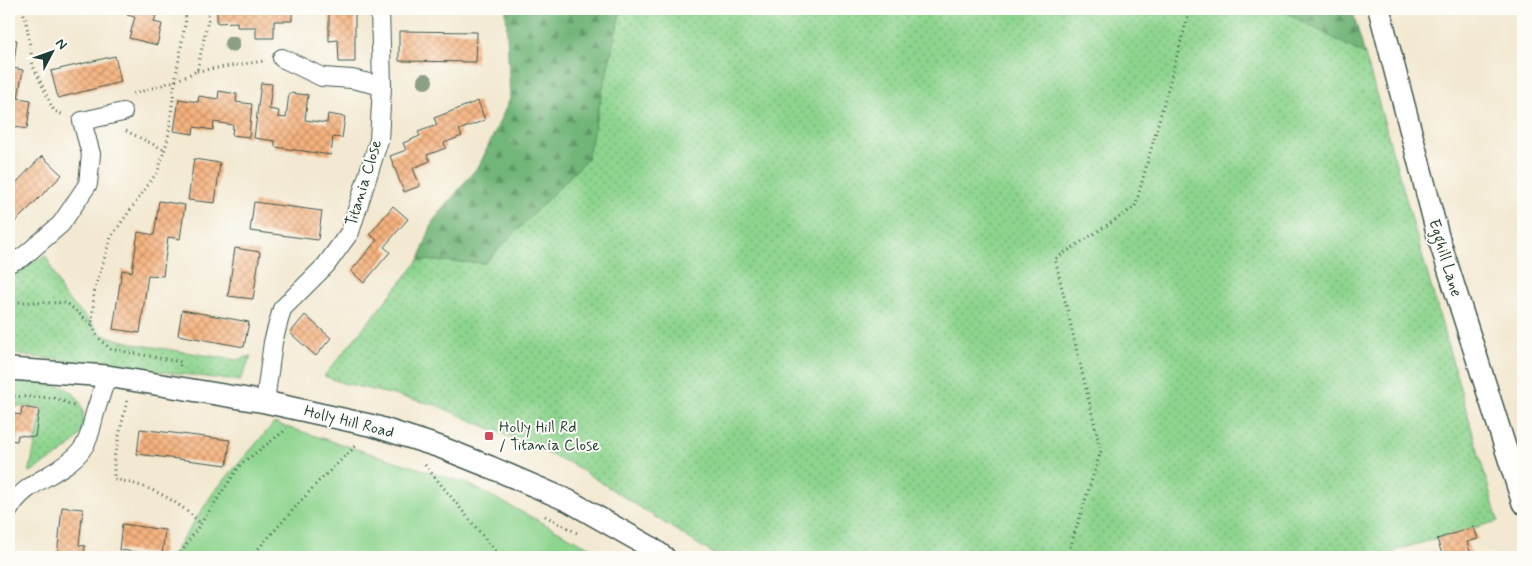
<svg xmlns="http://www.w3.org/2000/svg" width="1532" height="566" font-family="Mynerve,sans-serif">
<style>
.grass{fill:url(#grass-dots);stroke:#568861}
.forest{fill:url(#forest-firs);stroke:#487a56}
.green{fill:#8dd48e;stroke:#568861}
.building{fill:url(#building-cross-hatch)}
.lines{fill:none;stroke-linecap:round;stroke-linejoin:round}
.minor-casing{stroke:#3f574c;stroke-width:20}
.tertiary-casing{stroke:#3f574c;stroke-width:24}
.path{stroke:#3f574c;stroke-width:3;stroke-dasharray:1 4;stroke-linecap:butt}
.minor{stroke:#fff;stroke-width:18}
.tertiary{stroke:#fff;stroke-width:21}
.tree{fill:#8d9f87}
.poi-dot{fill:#d1495b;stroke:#fdfcf7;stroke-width:2}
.labels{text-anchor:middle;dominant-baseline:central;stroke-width:4;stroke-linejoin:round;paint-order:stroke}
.street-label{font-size:16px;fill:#1f3d34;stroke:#fdfcf7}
.poi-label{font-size:16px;fill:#1f3d34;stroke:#fdfcf7;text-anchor:start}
</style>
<defs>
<pattern id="grass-dots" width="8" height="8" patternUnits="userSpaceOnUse" patternTransform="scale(1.25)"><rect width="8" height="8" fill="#8dd48e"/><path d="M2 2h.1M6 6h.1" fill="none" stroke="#73ad75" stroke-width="1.8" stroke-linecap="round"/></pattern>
<pattern id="forest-firs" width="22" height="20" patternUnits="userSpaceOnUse" patternTransform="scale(1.25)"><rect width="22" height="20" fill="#72b679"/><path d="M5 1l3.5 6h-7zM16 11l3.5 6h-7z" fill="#5d9564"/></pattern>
<pattern id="building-cross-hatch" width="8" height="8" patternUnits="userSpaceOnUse" patternTransform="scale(1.25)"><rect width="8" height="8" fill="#f6b27e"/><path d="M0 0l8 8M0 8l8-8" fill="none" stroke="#c79268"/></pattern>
</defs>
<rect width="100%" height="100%" fill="#fdfcf7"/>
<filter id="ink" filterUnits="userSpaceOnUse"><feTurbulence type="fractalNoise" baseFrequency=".02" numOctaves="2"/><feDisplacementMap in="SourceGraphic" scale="10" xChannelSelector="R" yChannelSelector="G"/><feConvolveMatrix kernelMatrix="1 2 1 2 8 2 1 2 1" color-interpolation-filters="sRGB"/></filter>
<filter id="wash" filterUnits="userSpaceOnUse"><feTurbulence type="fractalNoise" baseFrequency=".0096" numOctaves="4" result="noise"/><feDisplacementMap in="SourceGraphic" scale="20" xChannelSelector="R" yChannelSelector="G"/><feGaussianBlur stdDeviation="1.12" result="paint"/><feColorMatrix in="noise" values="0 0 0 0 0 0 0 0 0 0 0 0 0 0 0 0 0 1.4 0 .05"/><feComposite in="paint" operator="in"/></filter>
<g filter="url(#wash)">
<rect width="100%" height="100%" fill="#f3e9d2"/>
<!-- grass -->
<g class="grass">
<path d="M621,9h659l85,46 133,466 -98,28 -12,8h-670l-146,-93 -136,-59 -93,-22 -19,-7 95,-116 66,3 102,-104z"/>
<path d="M46,256l17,38 40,41 32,9 101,16 15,-4 -11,25 -231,-27v-82z"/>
<path d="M9,380c17,2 37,2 54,7 19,6 26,33 16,49 -8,14 -36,28 -50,37l14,-66 -34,-1z"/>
</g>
<!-- forest -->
<g class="forest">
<path d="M507,9h114l-34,150 -102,104 -66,-3 14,-39 47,-57 30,-65 -4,-88z"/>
<path d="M1280,9h72l13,46z"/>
</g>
<!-- green -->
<path class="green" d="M274,423l194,61 140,73h-437l42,-64z"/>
<g id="blocks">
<!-- building -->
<g class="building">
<path d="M128,9h30l-4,13 8,2 -5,21 -28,-7 6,-21 -8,-2z"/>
<path d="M217,9h75v12h-18v17h-18v-11h-19v-5l-20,1z"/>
<path d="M329,9h26v53h-16l-1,-22 -9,1z"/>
<path d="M399,31l78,1 -1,30 -77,-1z"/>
<path d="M9,39l8,1 -4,28 10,2 -5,28 13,2 -4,29 -18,-3z"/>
<path d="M115,56l6,26 -63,16 -7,-27z"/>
<path d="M261,83l11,1 -3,25 10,2 -1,6 8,1 3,-25 19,2 -3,25 22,3 1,-9 17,3 -3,21 -9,-1 -2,18 -56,-8v-6l-21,-3z"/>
<path d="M219,91l18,3 -1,8 16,2 -3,33 -17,-2 1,-10 -19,-3 -1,8 -19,-3 -1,7 -19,-3 5,-32 19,3 1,-6 19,3z"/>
<path d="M478,101l7,19 -26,10 3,6 -18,7 2,5 -19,7 3,6 -17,7 7,18 -16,6 -14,-36 16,-6 -3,-7 17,-7 -2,-4 19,-7 -3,-7z"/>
<path d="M42,156l20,19 -53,53v-38z"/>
<path d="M194,159l26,4 -5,40 -27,-3z"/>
<path d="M159,201l26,4 -5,34 -12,-2 -5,39 -15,-1 -8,58 -27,-4 9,-59 10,2 6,-40 16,3z"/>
<path d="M254,202l68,9 -4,29 -68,-9z"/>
<path d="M393,206l15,13 -24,28 6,5 -26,31 -13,-12 26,-31 -7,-6z"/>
<path d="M235,248l25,4 -7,47 -25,-3z"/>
<path d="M182,310l67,12 -5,25 -66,-12z"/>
<path d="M305,315l26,23 -15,18 -26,-23z"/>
<path d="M22,407l17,3 -4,27 -17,-2 -1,6 -8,-1v-27l12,2z"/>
<path d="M140,429l90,11 -3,25 -90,-11z"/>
<path d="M62,507l21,2 -4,36 6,1 -1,11h-27z"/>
<path d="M122,524l43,6 -3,25 -43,-5z"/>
<path d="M1474,527l4,12 -11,3 5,15h-29l-6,-18z"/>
</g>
</g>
</g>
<g filter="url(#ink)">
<use href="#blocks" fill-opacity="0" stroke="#3f574c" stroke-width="1"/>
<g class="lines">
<!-- minor casing -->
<g class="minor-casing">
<g id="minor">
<path d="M282,58l40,19 30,2 30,7"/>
<path d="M9,263l14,-6 38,-33 27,-40 3,-30 -9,-33 41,-9"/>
<path d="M265,402l8,-60 9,-33 44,-44 24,-33 29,-92 3,-54 -2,-77"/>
<path d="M9,510c14,-28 51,-35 71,-58 10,-12 11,-25 15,-39 4,-13 8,-25 12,-37"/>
</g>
</g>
<!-- tertiary casing -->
<g class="tertiary-casing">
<g id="tertiary">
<path d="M1379,9l59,227 85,267"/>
<path d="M9,369l98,7 158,26 109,24 66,21 50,20 79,34 81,46 14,10"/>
</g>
</g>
<!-- path -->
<g class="path">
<path d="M22,9l4,11 7,46 21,45 10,4"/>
<path d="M197,71l67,-10"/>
<path d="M133,94l42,-13 22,-10 11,-51v-11"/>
<path d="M126,131l39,19"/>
<path d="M9,300l8,2 50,1 25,22"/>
<path d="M180,366l1,-4 -70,-13 -9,-7 -6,-8 -4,-9 2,-33 17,-55 47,-66 10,-32 7,-58 11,-62 -2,-10"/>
<path d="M9,396l47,2 20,9"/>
<path d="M127,401l-13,57v21c36,7 61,19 87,45"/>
<path d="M425,465l75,92"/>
<path d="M545,516l34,18"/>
<path d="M178,557l63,-93 46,-35"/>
<path d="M253,557l5,-8 59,-66 41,-39"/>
<path d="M1067,557l34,-106 -46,-192 80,-52 55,-198"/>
</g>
<!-- minor -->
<use href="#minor" class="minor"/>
<!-- tertiary -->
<use href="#tertiary" class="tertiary"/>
</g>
<!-- trees -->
<g class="tree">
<circle cx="232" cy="44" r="8"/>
<circle cx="425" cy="81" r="8"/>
</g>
</g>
<!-- markers -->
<rect class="poi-dot" x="484" y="431" width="10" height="10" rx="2.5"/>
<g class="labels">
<!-- street labels -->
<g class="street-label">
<text transform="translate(364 183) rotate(-73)">Titania Close</text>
<text transform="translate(1445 258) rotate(73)">Egghill Lane</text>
<text transform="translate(349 422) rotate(14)">Holly Hill Road</text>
</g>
<!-- poi labels -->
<g class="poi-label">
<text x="499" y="427">Holly Hill Rd<tspan x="499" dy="18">/ Titania Close</tspan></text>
</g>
</g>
<!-- margin -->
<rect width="1532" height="566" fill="none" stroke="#fdfcf7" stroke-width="30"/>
<!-- north arrow -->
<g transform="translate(52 52) rotate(49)" stroke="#fdfcf7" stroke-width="4" paint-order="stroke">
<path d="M0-4L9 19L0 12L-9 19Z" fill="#1f3d34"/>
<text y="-8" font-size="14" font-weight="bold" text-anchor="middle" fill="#1f3d34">N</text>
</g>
</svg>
